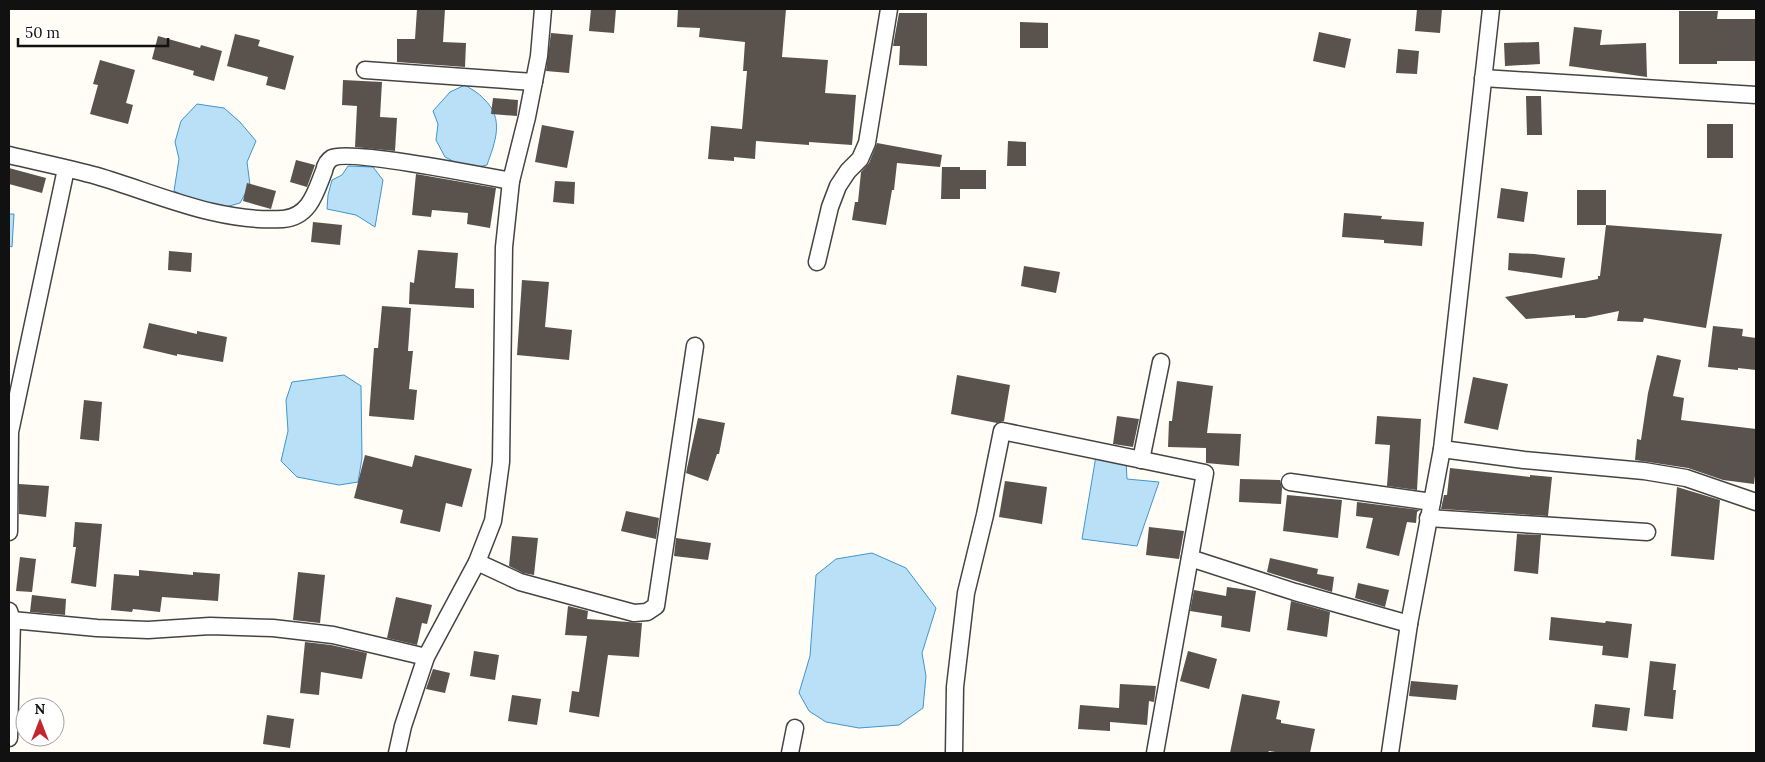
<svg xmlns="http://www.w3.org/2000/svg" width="1765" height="762" font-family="Lora,serif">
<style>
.water{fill:#b9e0f7;stroke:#3f96cf}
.building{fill:#5a524d}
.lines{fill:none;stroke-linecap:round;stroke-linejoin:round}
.minor-casing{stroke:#444;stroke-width:19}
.minor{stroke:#fff;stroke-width:16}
</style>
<rect width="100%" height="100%" fill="#fffdf5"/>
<!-- water -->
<g class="water">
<path d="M465,85c6,4 14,8 19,14 21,20 11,43 3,66l-19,4 -23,-12 -9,-17 2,-16 -5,-13 17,-19z"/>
<path d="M197,104l27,4 16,14 16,19 -9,21 3,23 -10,18 -25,7 -41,-19 5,-32 -4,-17 6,-21z"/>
<path d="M348,166l25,1 10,13 -8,47 -19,-12 -29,-6 1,-14 4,-15 10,-5z"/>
<path d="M9,214h5l-2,33 -3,-1z"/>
<path d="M344,375l17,11 1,72 -4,24 -19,3 -42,-8 -16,-16 7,-30 -2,-31 6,-18z"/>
<path d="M1096,456l30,5 1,18 32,3 -22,64 -55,-7z"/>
<path d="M872,553l34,15 30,40 -14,45 4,23 -3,32 -24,17 -40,3 -33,-6 -17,-11 -10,-18 11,-37 6,-81 20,-16z"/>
</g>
<!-- building -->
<g class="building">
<path d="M417,9h28l-2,33 23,1 -1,24 -68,-5v-23h18z"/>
<path d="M591,9h25l-2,24 -25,-2z"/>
<path d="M678,9h108l-4,48 46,3 -3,33 31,2 -4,50 -43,-3v3l-53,-4 -1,18 -21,-2v4l-26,-2 3,-33 31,3 5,-58h-4l2,-29 -46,-5 1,-9 -23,-1z"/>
<path d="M1417,9h25l-2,24 -25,-2z"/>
<path d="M1679,11h39l-1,8h39v42h-39v3h-38z"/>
<path d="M899,13h28v53l-28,-1 1,-19h-7z"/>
<path d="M1020,22l28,1v25h-28z"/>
<path d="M1574,27l28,3 -2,15 46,-2 1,34 -78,-11z"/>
<path d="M1319,32l32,7 -6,29 -32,-7z"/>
<path d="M551,33l22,2 -4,38 -23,-2z"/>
<path d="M235,34l25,6 -2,6 36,10 -9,34 -19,-5 2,-8 -41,-11z"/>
<path d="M158,36l42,12 1,-3 21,6 -8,30 -21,-6 1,-4 -42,-12z"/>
<path d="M1539,42l1,22 -35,2 -1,-23z"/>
<path d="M1398,49l21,2 -2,23 -21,-1z"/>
<path d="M100,60l35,10 -9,33 7,2 -5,19 -38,-10 8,-29 -5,-1z"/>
<path d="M343,80l39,2 -2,35 17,1 -2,33 -40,-4 2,-41 -15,-1z"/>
<path d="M1526,96h15l1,39h-15z"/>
<path d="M493,98l25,2 -1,16 -26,-2z"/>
<rect x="1707" y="124" width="26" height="34"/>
<path d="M542,125l32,6 -7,37 -32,-6z"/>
<path d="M1008,141l18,1v24h-19z"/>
<path d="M877,143l65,12 -2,12 -43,-4 -3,27h-2l-6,35 -34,-5 3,-18h3l3,-30 8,-9z"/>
<path d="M296,160l19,5 -8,22 -17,-5z"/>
<path d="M942,167h18v3h26v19h-26v10h-19z"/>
<path d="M9,168l37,10 -4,15 -33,-9z"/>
<path d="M416,174l80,14 -6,40 -23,-4 1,-11 -36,-3 -1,7 -19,-2z"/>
<path d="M555,181l20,1 -1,22 -21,-2z"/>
<path d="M247,183l29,8 -5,18 -28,-8z"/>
<path d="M1501,188l27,4 -4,30 -27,-4z"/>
<rect x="1577" y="190" width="29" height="35"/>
<path d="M1344,213l38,3 -1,3 43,3 -2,24 -38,-3v-3l-42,-3z"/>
<path d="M313,222l29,3 -2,20 -29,-3z"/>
<path d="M1606,225l116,9 -16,94 -62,-10 -1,4 -26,-1 2,-10 -34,7h-10v-3l-49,4 -21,-22 93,-18v-3h2z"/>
<path d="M418,250l40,3 -3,35 19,1v19l-65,-4 1,-22 4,1z"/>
<path d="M169,251l23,2 -1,19 -23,-2z"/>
<path d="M1509,253l25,1 31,4 -3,20 -54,-8z"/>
<path d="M1024,266l36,6 -4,21 -35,-7z"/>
<path d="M522,280l27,2 -4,45 27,3 -3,30 -52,-5z"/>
<path d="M382,306l29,2 -3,43h5l-4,38 8,1 -3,30 -45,-4 5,-68h4z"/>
<path d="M149,323l48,11v-3l30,6 -4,25 -46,-8v2l-34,-8z"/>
<path d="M1713,326l30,3 -1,7 14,2v32l-18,-2v2l-30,-3z"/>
<path d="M1657,355l24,5 -8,36 11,2 -3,22 75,9v38l-2,17 -31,-4 -35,-12 -53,-8 2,-21 4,1 7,-47z"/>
<path d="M957,375l53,10 -6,36 -7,2 -46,-9z"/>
<path d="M1473,377l35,7 -10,46 -34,-7z"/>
<path d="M1177,381l36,5 -6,47 34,1 -2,32 -33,-3v-15l-38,-1 1,-26h3z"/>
<path d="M84,400l18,2 -3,39 -19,-2z"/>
<path d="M1117,416l22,3 -6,28 -20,-3z"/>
<path d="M1377,416l44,3 -4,71 -30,-4 3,-41 -15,-1z"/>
<path d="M698,418l27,5 -6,31h-2l-9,27 -22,-8z"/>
<path d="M365,455l47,12 3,-12 57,14 -10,38 -16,-4 -6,29 -40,-9 3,-13 -49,-12z"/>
<path d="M1450,468l80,9v-2l22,2 -4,39 -107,-7 3,-14h3z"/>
<path d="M1240,479l40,1 2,8 -1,16 -42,-2z"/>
<path d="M1005,481l42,6 -5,37 -43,-7z"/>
<path d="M19,484l30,2 -3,31 -27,-3z"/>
<path d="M1677,487l43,13 -6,60 -43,-4z"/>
<path d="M1287,495l55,5 -4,38 -55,-7z"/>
<path d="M1357,502l63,8 -3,2 -1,11 -9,-1 -8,34 -33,-8 7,-30 -17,-2z"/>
<path d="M626,511l33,7 -3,21 -35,-8z"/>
<path d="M75,522l27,2 -6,63 -25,-4 5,-36h-3z"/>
<path d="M1149,527l35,4 -5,28 -33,-4z"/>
<path d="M1517,534l24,1 -3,39 -24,-3z"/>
<path d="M512,536l26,2 -4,37 -11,-2 -14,-7z"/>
<path d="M676,538l35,5 -3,17 -34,-4z"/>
<path d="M20,557l16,2 -4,33 -16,-1z"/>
<path d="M1270,558l48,11 -1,5 17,3 -2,15 -65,-20z"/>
<path d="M139,570l54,5v-3l27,2 -2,27 -56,-4 -2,15 -27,-3 -1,3 -21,-2 3,-36 25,2z"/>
<path d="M298,572l27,3 -5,48 -27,-3z"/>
<path d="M1358,583l31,7 -4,17 -30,-9z"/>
<path d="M1227,587l29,4 -6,41 -29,-5 1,-11 -32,-5 4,-21 32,6z"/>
<path d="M32,595l34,4 -1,16 -35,-3z"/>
<path d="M396,597l36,8 -5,19 -5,-1 -5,22 -30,-7z"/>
<path d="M1291,601l39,11 -3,25 -40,-7z"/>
<path d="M568,606l20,5 -1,8 55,4 -3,34 -31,-2 -9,62 -30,-5 3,-21 7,1 8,-56 -22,-1z"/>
<path d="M1551,617l54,6 1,-2 26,3 -4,34 -26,-3 1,-9 -54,-6z"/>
<path d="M305,642l26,3 36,8 -5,26 -41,-7 -2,23 -19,-2z"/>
<path d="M474,651l25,4 -4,25 -25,-4z"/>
<path d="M1188,651l29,8 -8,30 -29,-8z"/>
<path d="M1650,661l26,3 -3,26h3l-3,29 -29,-3z"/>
<path d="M433,669l17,4 -5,20 -19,-4z"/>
<path d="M1411,681l47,4 -2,15 -47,-4z"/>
<path d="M1120,684l36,2 -2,16 -5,-1 -2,24 -37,-3v9l-32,-2 2,-24 39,3z"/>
<path d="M1242,694l38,7 -4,18 5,1v3l34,6 -5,24h-27l-14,-2 -1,2h-38z"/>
<path d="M512,695l29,4 -4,26 -29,-4z"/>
<path d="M1595,704l35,4 -3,23 -35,-4z"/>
<path d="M267,715l27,4 -4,29 -27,-4z"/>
</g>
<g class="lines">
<!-- minor casing -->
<g class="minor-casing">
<g id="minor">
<path d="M365,70l169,12"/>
<path d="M1483,78l273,17"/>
<path d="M9,155c29,7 59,13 88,21 61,18 121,47 186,43 27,-2 33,-28 41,-48 1,-5 3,-10 8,-13 16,-9 152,18 179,23"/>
<path d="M817,262l13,-55 8,-21 10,-15 12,-12 7,-16 22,-134"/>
<path d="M1442,449l82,11 120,11 42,7 70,24"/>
<path d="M1141,460l20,-98"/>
<path d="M1290,482l142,20"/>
<path d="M1428,518l219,14"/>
<path d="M9,532l1,-100 56,-263"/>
<path d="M1190,558l105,34 114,32"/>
<path d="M477,562l43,20 114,31 13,-1 9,-6 39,-260"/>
<path d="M12,620l85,8 51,2 62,-4 63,2 60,7 93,22"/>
<path d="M9,738l3,-118 -3,-9"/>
<path d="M397,753l6,-27 23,-69 51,-95 16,-41 8,-59 3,-215 7,-66 16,-64 12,-61 4,-47"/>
<path d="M790,753l5,-25"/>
<path d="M954,753l1,-66 11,-94 19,-78 17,-84 203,42 -50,280"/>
<path d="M1390,753l19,-129 33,-175 49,-440"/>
</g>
</g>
<!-- minor -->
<use href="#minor" class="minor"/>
</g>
<!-- border -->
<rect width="1765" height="762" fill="none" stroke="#111111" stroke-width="20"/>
<!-- north arrow -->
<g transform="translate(40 722)"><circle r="24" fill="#ffffff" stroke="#a0a0a0"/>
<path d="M0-4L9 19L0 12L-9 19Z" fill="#c4262e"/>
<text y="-8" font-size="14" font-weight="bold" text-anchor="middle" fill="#111111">N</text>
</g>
<!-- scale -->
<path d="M18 38v8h150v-8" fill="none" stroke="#111111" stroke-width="2.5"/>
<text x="25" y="38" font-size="15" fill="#111111" stroke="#ffffff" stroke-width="4" paint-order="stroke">50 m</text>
</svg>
